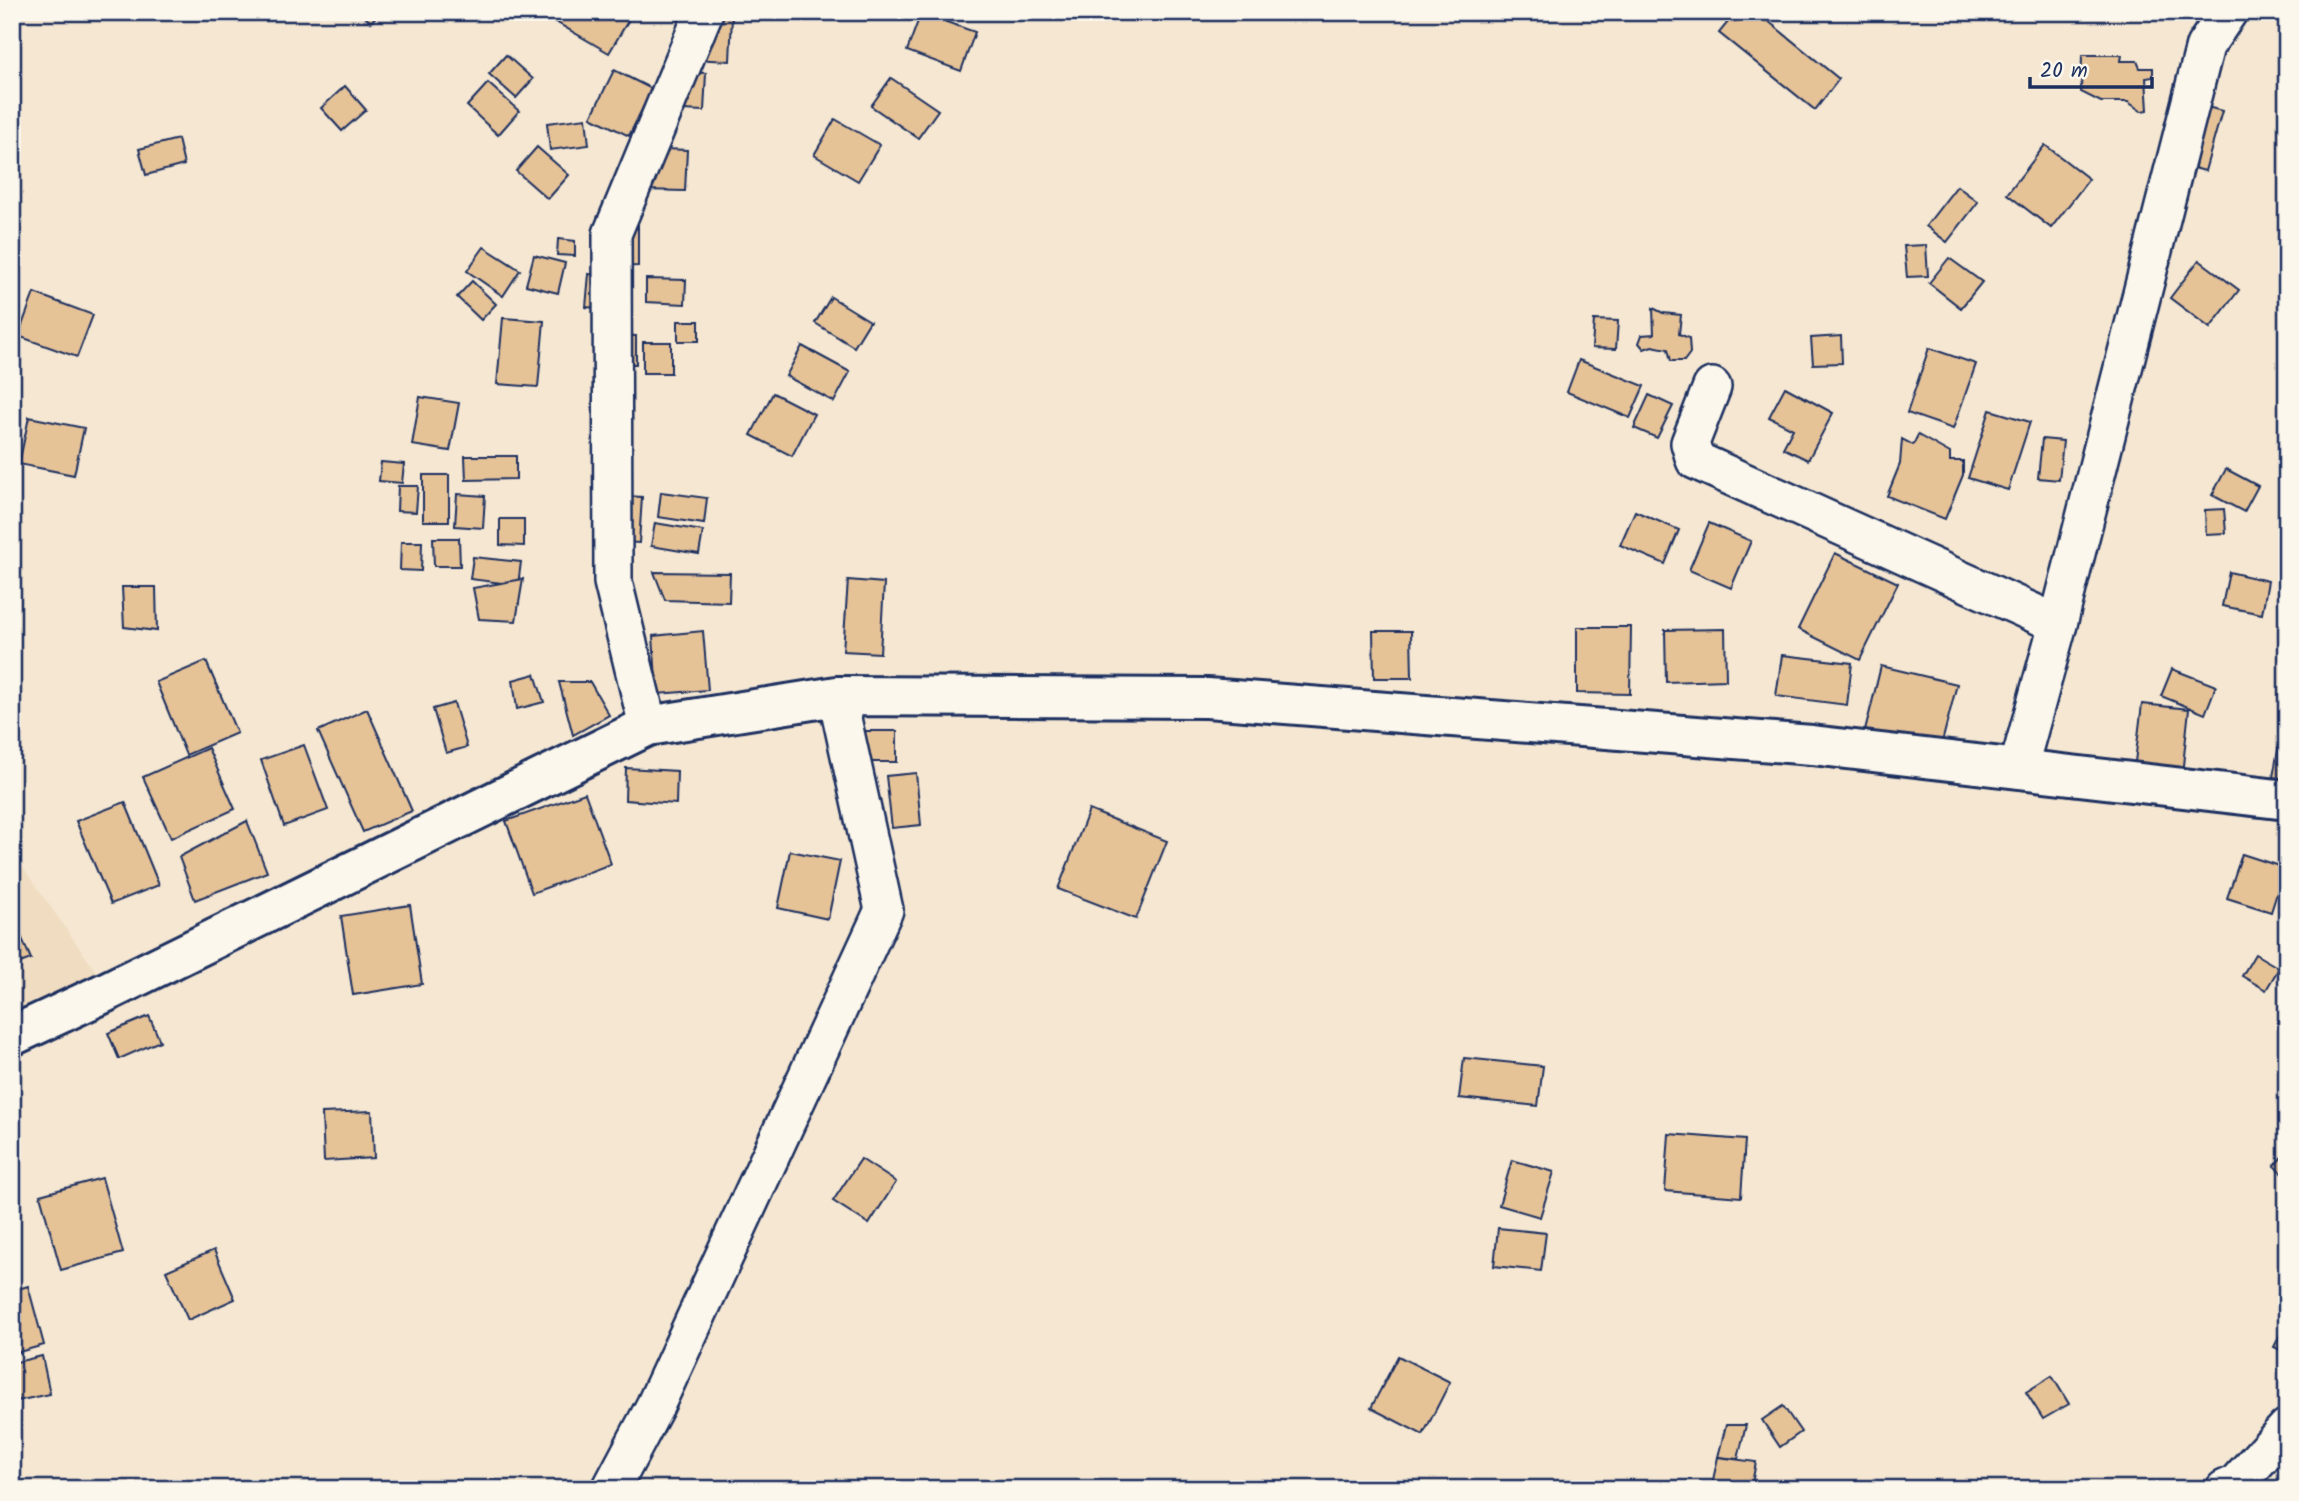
<svg xmlns="http://www.w3.org/2000/svg" width="2299" height="1501" font-family="Kalam,sans-serif">
<style>
.built{fill:#f0dcc0}
.building{fill:#e6c297;stroke:#1b2f5e;stroke-width:2}
.lines{fill:none;stroke-linecap:round;stroke-linejoin:round}
.minor-casing{stroke:#1b2f5e;stroke-width:42}
.tertiary-casing{stroke:#1b2f5e;stroke-width:44}
.minor{stroke:#fbf7ec;stroke-width:37}
.tertiary{stroke:#fbf7ec;stroke-width:38}
</style>
<rect width="100%" height="100%" fill="#f5e7d2"/>
<filter id="ink" filterUnits="userSpaceOnUse"><feTurbulence type="fractalNoise" baseFrequency=".0143" numOctaves="2"/><feDisplacementMap in="SourceGraphic" scale="14" xChannelSelector="R" yChannelSelector="G"/><feConvolveMatrix kernelMatrix="1 2 1 2 8 2 1 2 1" color-interpolation-filters="sRGB"/></filter>
<g filter="url(#ink)">
<!-- built -->
<path class="built" d="M12,852l85,121 -85,40z"/>
<!-- building -->
<g class="building">
<path d="M359,12h21l-9,10z"/>
<path d="M561,12h53l14,9 -19,32 -53,-31z"/>
<path d="M1736,12h21l82,67 -24,31 -96,-77z"/>
<path d="M921,13l54,19 -14,39 -54,-20z"/>
<path d="M693,15l39,2 -2,44 -39,-2z"/>
<path d="M506,55l27,24 -17,19 -27,-24z"/>
<path d="M2082,55h40l-1,6h16l3,7h13v9l-7,1 2,32 -7,1 -13,-9h-27l-20,-10z"/>
<path d="M614,70l38,19 -23,47 -38,-19z"/>
<path d="M661,71l45,2 -2,38 -45,-2z"/>
<path d="M891,78l47,32 -20,28 -47,-32z"/>
<path d="M488,83l31,28 -21,24 -31,-29z"/>
<path d="M345,86l21,24 -24,21 -21,-23z"/>
<path d="M2200,105l22,6 -17,60 -22,-6z"/>
<path d="M586,118l3,27 -39,5 -3,-27z"/>
<path d="M835,119l45,26 -22,36 -44,-26z"/>
<path d="M178,139l6,26 -38,10 -7,-26z"/>
<path d="M2045,145l44,34 -38,49 -44,-34z"/>
<path d="M537,147l32,28 -21,24 -32,-28z"/>
<path d="M642,148l45,2 -2,41 -44,-1z"/>
<path d="M1957,186l21,16 -31,40 -21,-16z"/>
<path d="M638,222v44l-35,1 -1,-44z"/>
<path d="M558,239l17,2v15l-18,-1z"/>
<path d="M1926,245l2,31 -21,1 -3,-31z"/>
<path d="M484,247l36,23 -17,26 -36,-25z"/>
<path d="M534,255l31,8 -7,30 -32,-8z"/>
<path d="M1949,258l33,24 -21,26 -32,-25z"/>
<path d="M2199,260l40,30 -29,38 -40,-30z"/>
<path d="M589,274l21,3 -3,32 -21,-2z"/>
<path d="M646,279l40,1 -1,24 -39,-2z"/>
<path d="M472,281l24,23 -15,16 -24,-23z"/>
<path d="M34,293l59,22 -16,42 -59,-21z"/>
<path d="M831,297l39,24 -16,26 -39,-24z"/>
<path d="M1653,308l10,5 18,2 -2,19 10,4 1,15 -6,8h-13l-3,-12 -16,-3 -8,3 -5,-6 3,-8 12,-1z"/>
<path d="M503,318l41,3 -6,66 -41,-3z"/>
<path d="M1594,320l24,1 -2,28 -24,-1z"/>
<rect x="678" y="321" width="21" height="20"/>
<path d="M603,334l33,2v28l-34,-1z"/>
<path d="M1841,336l1,27 -29,1 -2,-26z"/>
<rect x="643" y="342" width="28" height="31"/>
<path d="M802,346l48,26 -16,30 -48,-26z"/>
<path d="M1929,348l47,16 -23,65 -46,-16z"/>
<path d="M1579,360l65,26 -14,32 -63,-26z"/>
<path d="M1785,387l48,26 -25,47 -25,-12 10,-19 -24,-12z"/>
<path d="M773,393l41,21 -22,42 -41,-21z"/>
<path d="M1649,395l24,11 -16,32 -23,-10z"/>
<path d="M420,397l39,6 -9,48 -38,-6z"/>
<path d="M1990,410l40,12 -22,68 -40,-12z"/>
<path d="M29,417l55,11 -10,47 -55,-11z"/>
<path d="M1918,435l32,18v8h13v14l-18,44 -58,-23 13,-32 2,-25 11,6z"/>
<path d="M2042,439l21,2 -4,39 -21,-2z"/>
<path d="M465,456h51v23l-50,1z"/>
<path d="M381,462l23,2 -2,19 -23,-2z"/>
<path d="M2226,469l32,17 -14,26 -32,-17z"/>
<rect x="423" y="475" width="26" height="46"/>
<path d="M398,486h20l-2,26 -19,-1z"/>
<path d="M661,492l46,6 -3,26 -46,-7z"/>
<path d="M457,494l28,2 -2,32 -28,-2z"/>
<path d="M611,495l31,2 -3,46 -30,-2z"/>
<path d="M2224,509l2,24 -20,1 -1,-24z"/>
<path d="M1635,511l44,19 -14,34 -45,-19z"/>
<path d="M500,519h24v27l-24,-1z"/>
<path d="M655,523l48,8 -4,23 -48,-8z"/>
<path d="M1709,523l42,18 -20,47 -42,-18z"/>
<path d="M433,538h26l1,28h-26z"/>
<path d="M401,542h21l-1,29 -21,-1z"/>
<path d="M1835,553l63,30 -38,77 -62,-31z"/>
<path d="M473,557l48,5 -3,23 -48,-6z"/>
<path d="M654,572l76,1 -1,29 -64,-2z"/>
<path d="M2229,572l39,9 -6,33 -40,-8z"/>
<path d="M523,579l-7,42 -37,-2 -6,-31z"/>
<path d="M848,580l36,3 -4,70 -37,-2z"/>
<path d="M122,587h34l1,44 -33,-4z"/>
<path d="M1577,627h54l-1,67 -53,-1z"/>
<path d="M1725,629l1,51 -60,2 -1,-52z"/>
<path d="M703,631l5,59 -51,4 -4,-58z"/>
<path d="M1373,631h38l1,47h-38z"/>
<path d="M1782,655l70,8 -5,42 -71,-9z"/>
<path d="M206,661l31,72 -51,22 -30,-73z"/>
<path d="M1881,666l76,18 -18,70 -75,-19z"/>
<path d="M2172,669l44,17 -11,28 -44,-18z"/>
<path d="M535,674l9,28 -27,7 -4,-29z"/>
<path d="M559,682h31l19,33 -36,20z"/>
<path d="M454,703l13,44 -21,6 -13,-44z"/>
<path d="M2142,704l47,5 -7,66 -48,-5z"/>
<path d="M367,709l45,102 -49,21 -45,-101z"/>
<path d="M2282,728l5,1v51l-14,-3z"/>
<rect x="855" y="731" width="42" height="31"/>
<path d="M304,745l24,65 -44,16 -23,-66z"/>
<path d="M208,748l27,61 -64,29 -28,-61z"/>
<path d="M626,768l51,3 -1,33 -51,-4z"/>
<path d="M916,773l5,52 -29,3 -6,-52z"/>
<path d="M585,793l26,71 -79,29 -26,-72z"/>
<path d="M125,802l34,83 -48,19 -35,-83z"/>
<path d="M1089,810l78,31 -31,78 -78,-30z"/>
<path d="M247,821l20,51 -72,28 -16,-43z"/>
<path d="M790,851l50,10 -12,58 -50,-11z"/>
<path d="M2242,854l43,14 -14,44 -44,-14z"/>
<path d="M410,905l12,79 -69,11 -12,-79z"/>
<path d="M12,916l19,43 -19,7z"/>
<path d="M2255,954l24,14 -13,22 -24,-14z"/>
<path d="M149,1016l11,25 -41,18 -11,-26z"/>
<path d="M1464,1058l79,8 -5,40 -79,-8z"/>
<path d="M372,1111l2,47 -50,3 -2,-48z"/>
<path d="M1669,1134l76,6 -4,57 -76,-6z"/>
<path d="M2287,1151v26l-13,-11z"/>
<path d="M861,1159l35,23 -27,42 -36,-23z"/>
<path d="M1512,1160l42,12 -14,45 -41,-12z"/>
<path d="M102,1178l21,75 -62,17 -21,-75z"/>
<path d="M1498,1228l48,5 -5,38 -47,-5z"/>
<path d="M214,1250l21,49 -47,21 -22,-49z"/>
<path d="M28,1286l16,59 -32,9v-63z"/>
<path d="M2287,1321v32l-13,-6z"/>
<path d="M42,1356l8,38 -38,8v-39z"/>
<path d="M1398,1356l52,26 -27,53 -52,-27z"/>
<path d="M2052,1376l17,28 -26,15 -17,-27z"/>
<path d="M1783,1406l18,26 -21,15 -18,-27z"/>
<path d="M1726,1425h20l-8,34 -20,-2z"/>
<path d="M1718,1457l38,5 -5,27h-40z"/>
</g>
<g class="lines">
<!-- minor casing -->
<g class="minor-casing">
<g id="minor">
<path d="M1712,387l-22,56 5,17 363,164"/>
<path d="M648,726l-35,-144 -1,-348 92,-222"/>
<path d="M2018,769l40,-145 147,-578 23,-34"/>
<path d="M611,1489l44,-83 229,-496 -47,-214"/>
<path d="M2225,1489l11,-5 51,-56"/>
</g>
</g>
<!-- tertiary casing -->
<g class="tertiary-casing">
<path id="tertiary" d="M12,1036l88,-41 548,-269 189,-30 370,2 605,47 475,55"/>
</g>
<!-- minor -->
<use href="#minor" class="minor"/>
<!-- tertiary -->
<use href="#tertiary" class="tertiary"/>
</g>
</g>
<!-- margin -->
<rect width="2299" height="1501" fill="none" stroke="#fbf7ec" stroke-width="42"/>
<rect x="21" y="21" width="2257" height="1459" fill="none" stroke="#1b2f5e" stroke-width="2.5" filter="url(#ink)"/>
<!-- scale -->
<path d="M2030 77v10h122v-10" fill="none" stroke="#1b2f5e" stroke-width="3.5"/>
<text x="2040" y="77" font-size="21" fill="#1b2f5e" stroke="#fbf7ec" stroke-width="5" paint-order="stroke">20 m</text>
</svg>
